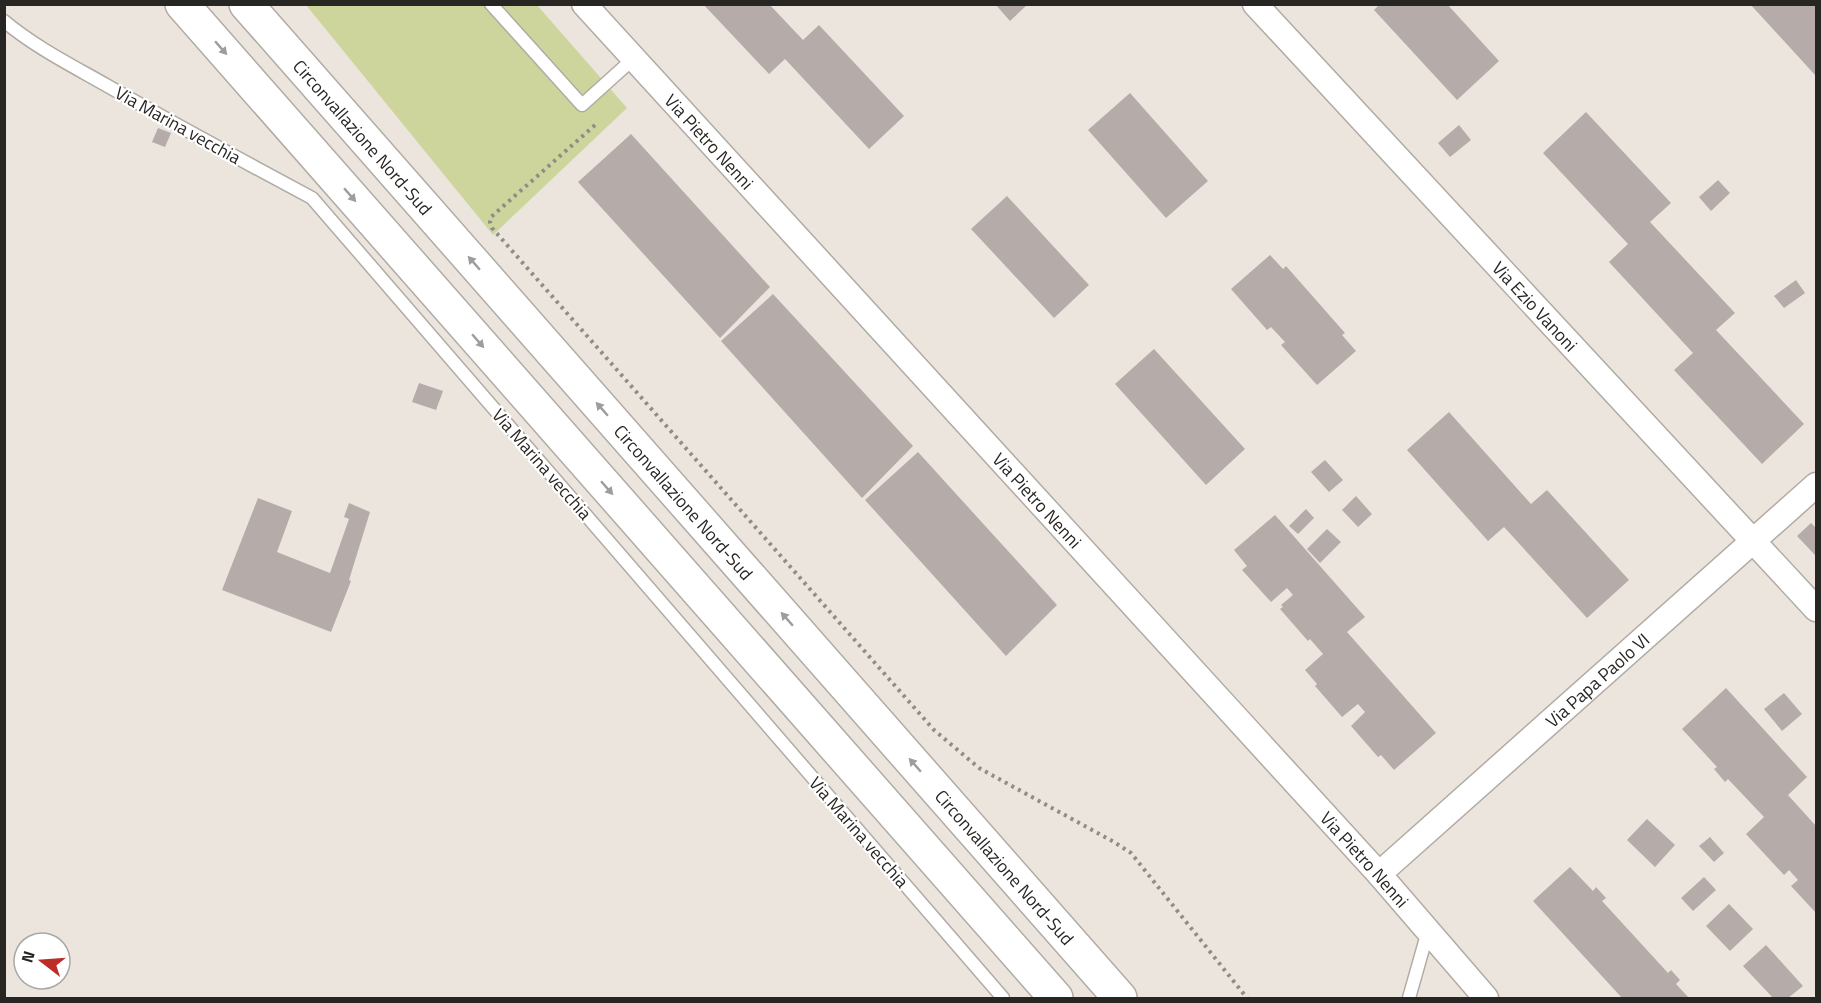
<svg xmlns="http://www.w3.org/2000/svg" width="1821" height="1003" font-family="'Titillium Web',sans-serif">
<style>
.green{fill:#cdd59d}
.building{fill:#b5aba8}
.lines{fill:none;stroke-linecap:round;stroke-linejoin:round}
.service-casing{stroke:#b1aba4;stroke-width:15}
.minor-casing{stroke:#b1aba4;stroke-width:27}
.secondary-casing{stroke:#b1aba4;stroke-width:36}
.path{stroke:#908c87;stroke-width:4;stroke-dasharray:3 4.5;stroke-linecap:butt}
.service{stroke:#fff;stroke-width:12}
.minor{stroke:#fff;stroke-width:24}
.secondary{stroke:#fff;stroke-width:33}
.oneway{fill:#9e9d9c}
.labels{text-anchor:middle;dominant-baseline:central;stroke-width:4.5;stroke-linejoin:round;paint-order:stroke}
.street-label{font-size:18px;fill:#282623;stroke:#fff}
</style>
<rect width="100%" height="100%" fill="#ece5de"/>
<!-- green -->
<path class="green" d="M306,5h231l90,103 -134,127z"/>
<!-- building -->
<g class="building">
<path d="M703,4h66l34,36 16,-15 85,91 -35,33 -84,-90 -16,15z"/>
<path d="M995,4h33l-18,17z"/>
<path d="M1380,4h67l52,57 -42,39 -83,-90z"/>
<path d="M1750,4h66v72z"/>
<path d="M1130,93l78,88 -42,37 -78,-88z"/>
<path d="M1586,112l85,91 -21,19 85,91 -19,17 88,94 -42,40 -88,-94 19,-17 -84,-91 19,-18 -85,-91z"/>
<path d="M1459,125l12,15 -21,17 -12,-14z"/>
<path d="M158,128l13,5 -6,14 -13,-5z"/>
<path d="M631,134l139,153 -50,51 -142,-156z"/>
<path d="M1718,180l12,13 -19,18 -12,-14z"/>
<path d="M1007,196l82,89 -35,33 -83,-89z"/>
<path d="M1270,255l13,14 3,-3 59,67 -3,2 14,16 -39,34 -36,-40 4,-3 -14,-15 -4,3 -36,-41z"/>
<path d="M1796,280l9,13 -21,15 -10,-12z"/>
<path d="M773,294l140,152 -51,52 -141,-157z"/>
<path d="M1154,349l91,100 -39,36 -91,-101z"/>
<path d="M419,383l24,8 -7,19 -24,-8z"/>
<path d="M1449,412l82,92 16,-14 82,90 -42,38 -83,-91 -16,14 -81,-91z"/>
<path d="M918,452l139,153 -51,51 -141,-156z"/>
<path d="M1325,460l18,20 -14,12 -18,-20z"/>
<path d="M1356,496l16,18 -14,13 -16,-17z"/>
<path d="M258,498l34,13 -15,41 53,21 19,-54 -5,-2 5,-14 21,9 -21,68 2,1 -20,51 -109,-42z"/>
<path d="M1306,509l8,9 -16,16 -9,-8z"/>
<path d="M1275,515l90,102 -18,15 89,101 -42,37 -13,-15 -3,2 -27,-31 14,-14 -7,-8 -16,13 -27,-31 2,-2 -12,-14 18,-16 -13,-15 -2,2 -28,-32 3,-2 -2,-2 12,-10 -6,-7 -16,14 -29,-32 5,-4 -13,-16z"/>
<path d="M1811,523l5,5v25l-1,2 -18,-19z"/>
<path d="M1327,529l14,13 -21,21 -13,-14z"/>
<path d="M1726,688l81,89 -19,18 28,31v87l-25,-27 7,-6 -9,-10 -5,5 -38,-41 18,-17 -36,-38 -3,3 -11,-13 3,-2 -35,-38z"/>
<path d="M1784,693l18,21 -20,17 -18,-22z"/>
<path d="M1647,819l28,26 -20,22 -28,-27z"/>
<path d="M1710,837l14,16 -10,9 -15,-16z"/>
<path d="M1570,867l23,24 3,-4 10,11 -4,3 66,72 3,-3 9,10 -4,4 13,14h-67l-89,-97z"/>
<path d="M1704,877l12,13 -23,21 -12,-13z"/>
<path d="M1729,904l24,25 -23,22 -24,-25z"/>
<path d="M1766,945l37,41 -15,12h-15l-30,-32z"/>
</g>
<g class="lines">
<!-- service casing -->
<g class="service-casing">
<g id="service">
<path d="M491,4l91,101 51,-46"/>
<path d="M4,21c31,26 67,44 102,64 68,39 137,76 206,113l691,800"/>
<path d="M1409,998l19,-67"/>
</g>
</g>
<!-- minor casing -->
<g class="minor-casing">
<g id="minor">
<path id="s1" d="M584,4l795,870 107,124"/>
<path id="s2" d="M1255,4l561,605"/>
<path id="s3" d="M1379,874l437,-389"/>
</g>
</g>
<!-- secondary casing -->
<g class="secondary-casing">
<g id="secondary">
<path d="M182,4l874,994"/>
<path id="s4" d="M246,4l874,994"/>
</g>
</g>
<!-- path -->
<path class="path" d="M595,125l-104,92 -1,5 2,6 442,502 45,38 135,74 17,11 116,145"/>
<!-- service -->
<use href="#service" class="service"/>
<!-- minor -->
<use href="#minor" class="minor"/>
<!-- secondary -->
<use href="#secondary" class="secondary"/>
</g>
<!-- one-way arrows -->
<defs><path id="oneway-solid" d="M-6-.8H1V-3.2L6.5 0L1 3.2V.8H-6Z" transform="scale(1.5)"/></defs>
<g class="oneway">
<use href="#oneway-solid" transform="translate(221 48) rotate(49)"/>
<use href="#oneway-solid" transform="translate(350 195) rotate(49)"/>
<use href="#oneway-solid" transform="translate(474 263) rotate(-131)"/>
<use href="#oneway-solid" transform="translate(478 341) rotate(49)"/>
<use href="#oneway-solid" transform="translate(602 409) rotate(-131)"/>
<use href="#oneway-solid" transform="translate(607 488) rotate(49)"/>
<use href="#oneway-solid" transform="translate(787 619) rotate(-131)"/>
<use href="#oneway-solid" transform="translate(915 765) rotate(-131)"/>
</g>
<g class="labels">
<!-- street labels -->
<g class="street-label">
<text transform="translate(178 125) rotate(29)">Via Marina vecchia</text>
<text stroke="none"><textPath href="#s4" startOffset="177">Circonvallazione Nord-Sud</textPath></text>
<text stroke="none"><textPath href="#s1" startOffset="186">Via Pietro Nenni</textPath></text>
<text stroke="none"><textPath href="#s2" startOffset="412">Via Ezio Vanoni</textPath></text>
<text transform="translate(542 464) rotate(49)">Via Marina vecchia</text>
<text stroke="none"><textPath href="#s4" startOffset="663">Circonvallazione Nord-Sud</textPath></text>
<text stroke="none"><textPath href="#s1" startOffset="672">Via Pietro Nenni</textPath></text>
<text stroke="none"><textPath href="#s3" startOffset="292">Via Papa Paolo VI</textPath></text>
<text transform="translate(859 832) rotate(49)">Via Marina vecchia</text>
<text stroke="none"><textPath href="#s1" startOffset="1158">Via Pietro Nenni</textPath></text>
<text stroke="none"><textPath href="#s4" startOffset="1149">Circonvallazione Nord-Sud</textPath></text>
</g>
</g>
<!-- border -->
<rect width="1821" height="1003" fill="none" stroke="#282623" stroke-width="12"/>
<!-- north arrow -->
<g transform="translate(42 961) rotate(287)"><circle r="28" fill="#ffffff" stroke="#a9a8a7" stroke-width="1.5"/>
<path d="M0-4.5L10 22L0 15L-10 22Z" fill="#bb2d27"/>
<text y="-9" font-size="16" font-weight="bold" text-anchor="middle" fill="#282623">N</text>
</g>
</svg>
